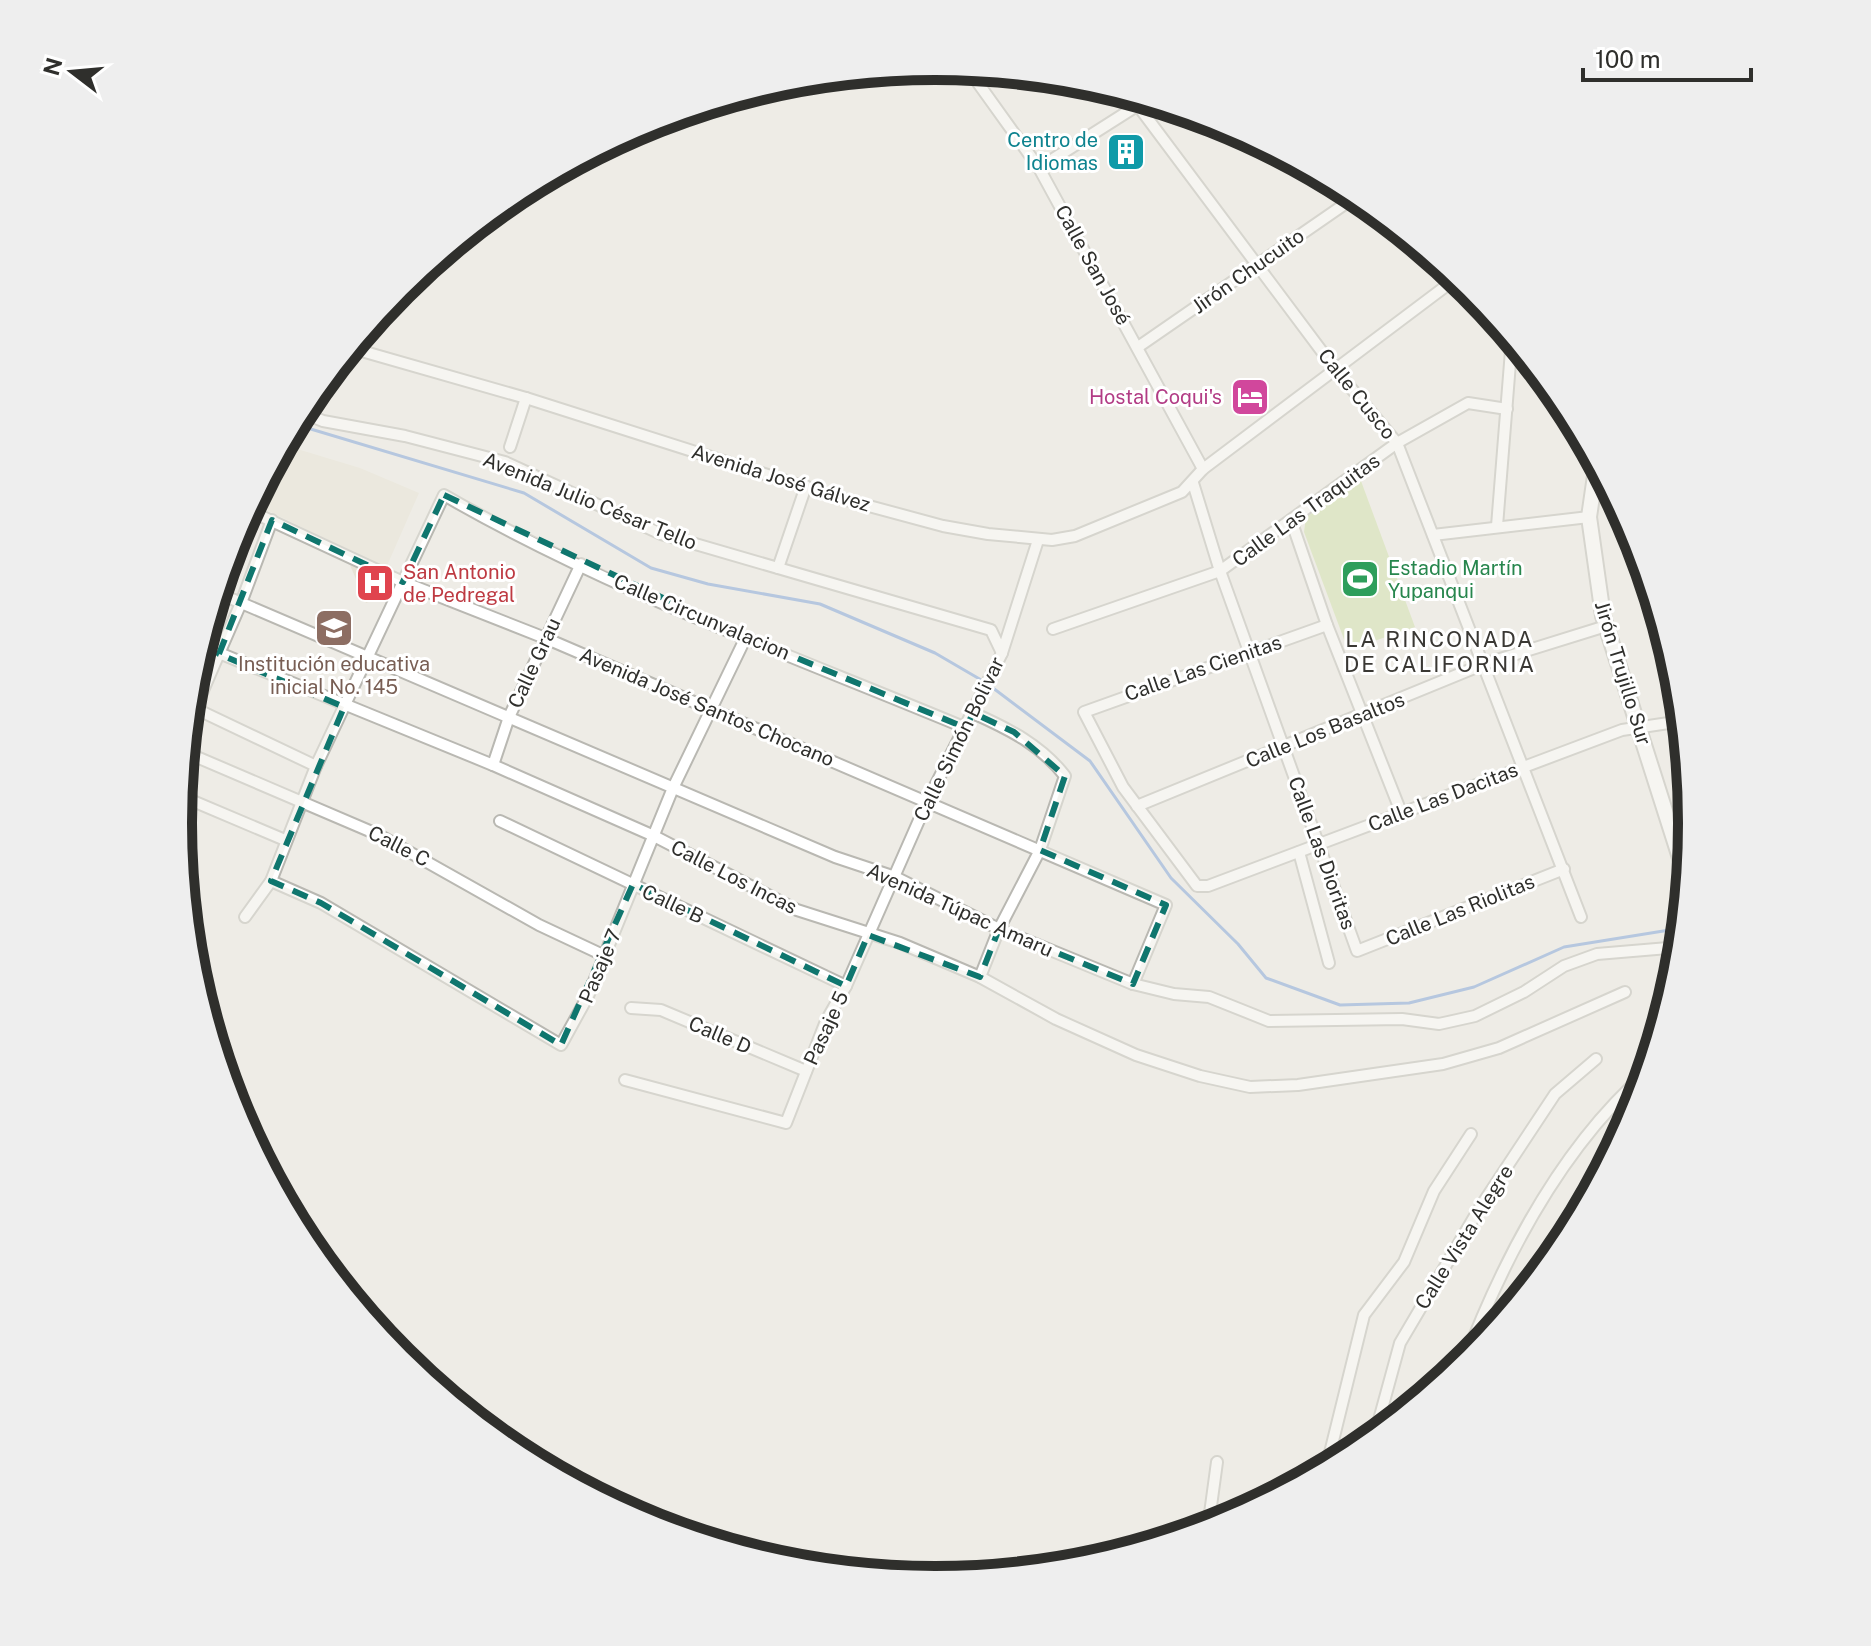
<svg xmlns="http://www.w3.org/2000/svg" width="1871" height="1646" font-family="'Public Sans',sans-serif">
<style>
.built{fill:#e6e2d5}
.green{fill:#ccdea4}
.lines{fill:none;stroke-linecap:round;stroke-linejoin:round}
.stream{stroke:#719ad8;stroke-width:3}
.street-casing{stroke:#b9b8b2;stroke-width:14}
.secondary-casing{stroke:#b9b8b2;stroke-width:18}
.street{stroke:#fff;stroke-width:10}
.secondary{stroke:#fff;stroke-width:14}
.marked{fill:none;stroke:#0f766e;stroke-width:6;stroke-dasharray:16 10;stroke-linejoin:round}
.labels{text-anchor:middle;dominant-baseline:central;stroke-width:6;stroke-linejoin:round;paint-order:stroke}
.culture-label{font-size:20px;fill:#0d838f;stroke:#fff;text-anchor:end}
.street-label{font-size:20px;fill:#2f2f2c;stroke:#fff}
.hotel-label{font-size:20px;fill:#b23c85;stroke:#fff;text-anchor:end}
.leisure-label{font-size:20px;fill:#27864d;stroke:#fff;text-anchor:start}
.health-label{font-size:20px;fill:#be3a42;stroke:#fff;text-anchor:start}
.education-label{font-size:20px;fill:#785e54;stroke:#fff}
.neighbourhood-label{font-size:22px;letter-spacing:2px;fill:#3a3834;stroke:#fff}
.rim{fill:none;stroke:#2f2f2c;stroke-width:10}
</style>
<rect width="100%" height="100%" fill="#eeece6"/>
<!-- built -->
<g class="built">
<path d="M284,445l76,23 59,25 -33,75 -134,-65z"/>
<path d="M350,565l38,11 7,15 -29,12z"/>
</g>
<!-- green -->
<path class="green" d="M1361,481l54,146 -67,23 -44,-118 2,-15z"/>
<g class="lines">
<!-- stream -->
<g class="stream">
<path d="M294,424l230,69 127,75 57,16 112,20 115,49 48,28"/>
<path d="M989,685l101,76 81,117 67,66 28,34 74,27 69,-2 65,-16 90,-40 118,-19"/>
</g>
<!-- street casing -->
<g class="street-casing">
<g id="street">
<path d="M968,69l71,99 164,301"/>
<path d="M1130,95l205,274 62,74 184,474"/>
<path d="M1039,168l107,-68"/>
<path d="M1138,347l220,-152"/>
<path d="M351,348l175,50 317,101 100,27 45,8 64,6 23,-4 107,-44 21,-23 255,-192"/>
<path d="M301,412l22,9 82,15 100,26 156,72 330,96 11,23"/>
<path d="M510,447l16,-49"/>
<path d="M1193,483l27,88 137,380 207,-82"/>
<path d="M248,510l155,72 142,56 621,267 -33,79"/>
<path d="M1291,520l36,105 74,187"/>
<path d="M1497,526l15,-188"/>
<path d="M1433,535l156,-18"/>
<path d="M778,568l28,-82"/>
<path d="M218,593l617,264 60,20 104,52 134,55 41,10 35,3 60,24 133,-2 37,5 36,-8 49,-24 40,-26 33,-12 83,-7"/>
<path d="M1327,625l-243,87 39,75 74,99h11l414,-156 60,-9"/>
<path d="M1053,629l167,-58 177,-128 71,-40 39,6"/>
<path d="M202,646l291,119 161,71 143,74 103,33 80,34 76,42 80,36 64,21 50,11 48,-2 145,-21 56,-16 126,-56"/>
<path d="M192,707l124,59"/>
<path d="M973,713c36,16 68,32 92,63l-25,74 -41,79 -19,48"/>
<path d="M188,725l53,-122 31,-83"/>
<path d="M185,752l194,83 160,90 66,31"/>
<path d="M493,765l16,-48 72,-153"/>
<path d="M181,796l104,44"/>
<path d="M1137,806l347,-142 122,-38"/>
<path d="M500,821l346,165"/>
<path d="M1299,852l30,111"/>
<path d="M271,881l50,22 240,142 27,-49 85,-208 73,-151"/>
<path d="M245,917l26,-36 45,-115 128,-271c164,95 347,160 522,233"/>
<path d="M631,1008l30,2 145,61"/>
<path d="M625,1080l161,43 40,-102 20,-35 81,-184 75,-149 36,-113"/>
<path d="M1463,1365c40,-106 97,-217 184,-293"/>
<path d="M1374,1438l26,-95 79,-134 76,-115 41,-35"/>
<path d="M1326,1469l38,-154 40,-53 30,-71 37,-57"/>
<path d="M1208,1528l9,-66"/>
</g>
</g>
<!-- secondary casing -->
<g class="secondary-casing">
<path id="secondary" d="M1597,462l-8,55 14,99 84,264"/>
</g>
<!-- street -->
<use href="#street" class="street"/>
<!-- secondary -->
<use href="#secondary" class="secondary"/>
</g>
<!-- marked area -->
<path d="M0 0H1871V1646H0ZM444,495l302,142 220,91 7,-15 41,19 51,44 -25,74 126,55 -33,79 -134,-55 -19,48 -112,-42 -22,51 -213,-102 -72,161 -240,-142 -50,-22 73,-174 -125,-53 53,-134 131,62z" fill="#eeece6" fill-opacity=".55" fill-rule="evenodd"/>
<path class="marked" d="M444,495l302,142 220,91 7,-15 41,19 51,44 -25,74 126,55 -33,79 -134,-55 -19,48 -112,-42 -22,51 -213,-102 -72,161 -240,-142 -50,-22 73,-174 -125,-53 53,-134 131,62z"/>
<!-- icons -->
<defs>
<g id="building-square" transform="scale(2)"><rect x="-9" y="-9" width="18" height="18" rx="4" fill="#0f9aa8" stroke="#fff"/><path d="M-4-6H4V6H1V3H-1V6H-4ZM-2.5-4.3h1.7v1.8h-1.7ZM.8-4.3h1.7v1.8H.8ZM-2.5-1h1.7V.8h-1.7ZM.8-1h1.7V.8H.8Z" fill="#fff"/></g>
<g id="hotel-square" transform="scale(2)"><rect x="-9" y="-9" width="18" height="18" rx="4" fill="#d1479c" stroke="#fff"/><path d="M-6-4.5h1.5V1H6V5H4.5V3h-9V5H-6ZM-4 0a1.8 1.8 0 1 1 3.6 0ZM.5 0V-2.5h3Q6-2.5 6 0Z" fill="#fff"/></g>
<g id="stadium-square" transform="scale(2)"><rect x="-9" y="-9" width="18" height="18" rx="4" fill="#2e9e5b" stroke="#fff"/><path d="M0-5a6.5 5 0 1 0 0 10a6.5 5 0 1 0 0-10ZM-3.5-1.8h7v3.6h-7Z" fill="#fff"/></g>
<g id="hospital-square" transform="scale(2)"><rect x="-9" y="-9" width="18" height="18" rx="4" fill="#e0444e" stroke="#fff"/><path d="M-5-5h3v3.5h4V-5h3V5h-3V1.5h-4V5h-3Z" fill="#fff"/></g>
<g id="school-square" transform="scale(2)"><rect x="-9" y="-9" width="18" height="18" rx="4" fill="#8d6e63" stroke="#fff"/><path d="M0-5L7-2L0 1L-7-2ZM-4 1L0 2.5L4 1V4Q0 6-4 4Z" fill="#fff"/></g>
</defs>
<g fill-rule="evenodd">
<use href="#building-square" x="1126" y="152"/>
<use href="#hotel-square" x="1250" y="397"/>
<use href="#stadium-square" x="1360" y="579"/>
<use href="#hospital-square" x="375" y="583"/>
<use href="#school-square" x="334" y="628"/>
</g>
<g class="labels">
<!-- culture labels -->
<g class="culture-label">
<text x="1098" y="140">Centro de<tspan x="1098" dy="23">Idiomas</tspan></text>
</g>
<!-- street labels -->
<g class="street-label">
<text transform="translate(1093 265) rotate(61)">Calle San José</text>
<text transform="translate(1248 271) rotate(-35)">Jirón Chucuito</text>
<text transform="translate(1357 394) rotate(51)">Calle Cusco</text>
<text transform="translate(781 478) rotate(17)">Avenida José Gálvez</text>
<text transform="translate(590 501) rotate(22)">Avenida Julio César Tello</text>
<text transform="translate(1306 510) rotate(-36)">Calle Las Traquitas</text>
<text transform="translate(702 617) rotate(23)">Calle Circunvalacion</text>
<text transform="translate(534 663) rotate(-65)">Calle Grau</text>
<text transform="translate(1203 668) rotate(-19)">Calle Las Cienitas</text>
<text transform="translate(1623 673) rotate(73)">Jirón Trujillo Sur</text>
<text transform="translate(707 707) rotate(23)">Avenida José Santos Chocano</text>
<text transform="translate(1325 730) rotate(-22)">Calle Los Basaltos</text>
<text transform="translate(959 739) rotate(-64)">Calle Simón Bolivar</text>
<text transform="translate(1443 797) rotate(-21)">Calle Las Dacitas</text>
<text transform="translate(399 846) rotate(27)">Calle C</text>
<text transform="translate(1322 853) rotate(70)">Calle Las Dioritas</text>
<text transform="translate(734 877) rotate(27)">Calle Los Incas</text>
<text transform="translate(673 904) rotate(25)">Calle B</text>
<text transform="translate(960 910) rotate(24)">Avenida Túpac Amaru</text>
<text transform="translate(1460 910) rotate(-22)">Calle Las Riolitas</text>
<text transform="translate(600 966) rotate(-67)">Pasaje 7</text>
<text transform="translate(826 1028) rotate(-65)">Pasaje 5</text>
<text transform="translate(720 1035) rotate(23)">Calle D</text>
<text transform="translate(1464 1237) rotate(-58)">Calle Vista Alegre</text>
</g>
<!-- hotel labels -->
<g class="hotel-label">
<text x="1222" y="397">Hostal Coqui's</text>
</g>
<!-- leisure labels -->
<g class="leisure-label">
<text x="1388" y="568">Estadio Martín<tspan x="1388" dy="23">Yupanqui</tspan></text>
</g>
<!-- health labels -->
<g class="health-label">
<text x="403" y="572">San Antonio<tspan x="403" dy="23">de Pedregal</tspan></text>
</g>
<!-- education labels -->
<g class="education-label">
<text x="334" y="664">Institución educativa<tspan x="334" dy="23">inicial No. 145</tspan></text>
</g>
<!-- neighbourhood labels -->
<g class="neighbourhood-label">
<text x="1440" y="639">LA RINCONADA<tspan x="1440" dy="25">DE CALIFORNIA</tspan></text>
</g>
</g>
<!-- crop -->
<path d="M0 0H1871V1646H0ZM192 823a743 743 0 1 1 1486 0a743 743 0 1 1-1486 0Z" fill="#eee" fill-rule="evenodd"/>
<path class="rim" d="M192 823a743 743 0 1 1 1486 0a743 743 0 1 1-1486 0Z"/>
<!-- north arrow -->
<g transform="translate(72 72) rotate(286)" stroke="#ffffff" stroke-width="6" paint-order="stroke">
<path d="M0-6L14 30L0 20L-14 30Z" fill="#2f2f2c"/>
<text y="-12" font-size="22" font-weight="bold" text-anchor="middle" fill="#2f2f2c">N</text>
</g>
<!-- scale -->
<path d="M1583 68v12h168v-12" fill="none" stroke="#2f2f2c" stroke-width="4"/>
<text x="1595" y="68" font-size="24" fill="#2f2f2c" stroke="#ffffff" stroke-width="6" paint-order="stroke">100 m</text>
</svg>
